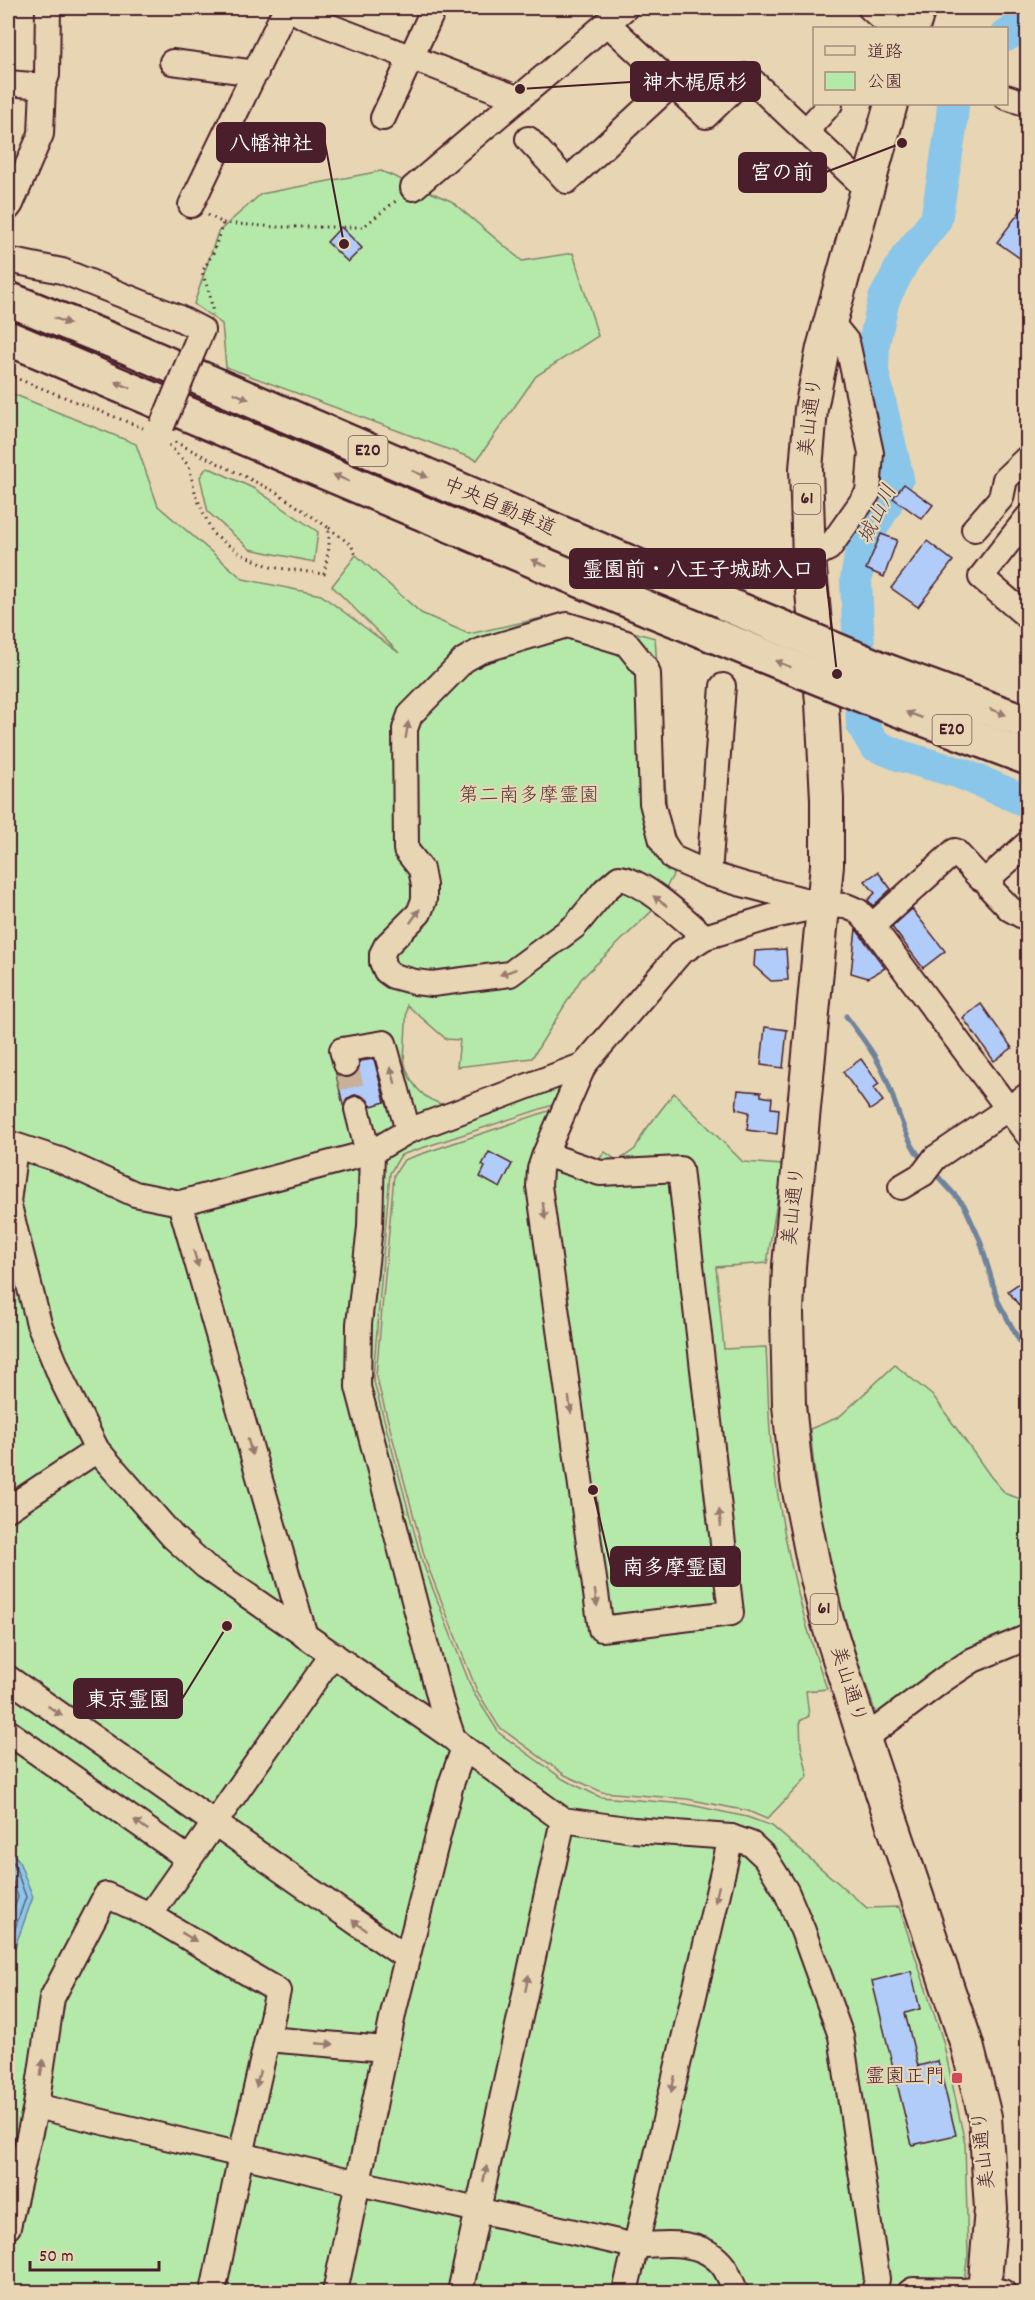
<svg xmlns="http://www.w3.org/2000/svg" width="1035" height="2300" font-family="Dekko,'Klee One',sans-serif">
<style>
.green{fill:#b5e9aa;stroke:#80846a;stroke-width:1.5}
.water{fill:#89c6e9;stroke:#70839d;stroke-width:1.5}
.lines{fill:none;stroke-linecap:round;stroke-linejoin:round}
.shore{stroke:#636277;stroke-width:1.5}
.stream{stroke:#70839d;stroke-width:5}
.river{stroke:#89c6e9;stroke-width:32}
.building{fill:#b2ccf9;stroke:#4a1f2b;stroke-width:1.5}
.minor-tunnel{stroke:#c8b198;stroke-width:24;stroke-dasharray:24 12;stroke-linecap:butt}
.minor-casing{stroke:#4a1f2b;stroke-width:28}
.major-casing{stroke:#4a1f2b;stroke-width:36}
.highway-casing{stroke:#4a1f2b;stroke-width:38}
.path{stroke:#4a1f2b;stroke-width:3;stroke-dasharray:1.5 4.5;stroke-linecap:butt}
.minor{stroke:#e7d5b3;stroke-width:24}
.major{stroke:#e7d5b3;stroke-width:32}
.highway{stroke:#e7d5b3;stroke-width:33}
.minor-bridge-casing{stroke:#4a1f2b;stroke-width:28;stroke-linecap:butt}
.highway-bridge-casing{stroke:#4a1f2b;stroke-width:38;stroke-linecap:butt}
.minor-bridge{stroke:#e7d5b3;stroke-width:24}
.highway-bridge{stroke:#e7d5b3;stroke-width:33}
.oneway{fill:#987a6f}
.poi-dot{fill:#d1495b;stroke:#e7d5b3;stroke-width:2}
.labels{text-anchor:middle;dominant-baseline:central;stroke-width:4.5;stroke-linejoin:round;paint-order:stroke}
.shield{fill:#e7d5b3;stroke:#795654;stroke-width:1.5}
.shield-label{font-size:18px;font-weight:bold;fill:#4a1f2b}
.street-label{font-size:20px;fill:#4a1f2b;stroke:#e7d5b3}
.park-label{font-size:20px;fill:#5a3d3e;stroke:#e7d5b3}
.poi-label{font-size:20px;fill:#4a1f2b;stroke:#e7d5b3;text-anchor:end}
.water-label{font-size:21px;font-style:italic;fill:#533848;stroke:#e7d5b3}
.leader{fill:none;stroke:#4a1f2b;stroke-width:2}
.callout-dot{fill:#4a1f2b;stroke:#e7d5b3;stroke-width:2}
.callout{fill:#4a1f2b;stroke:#4a1f2b;stroke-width:2}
.callout-label{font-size:21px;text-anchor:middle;font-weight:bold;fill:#fff}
</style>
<rect width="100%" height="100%" fill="#e7d5b3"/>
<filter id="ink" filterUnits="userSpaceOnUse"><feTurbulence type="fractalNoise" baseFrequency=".0167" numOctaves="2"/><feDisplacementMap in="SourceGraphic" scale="12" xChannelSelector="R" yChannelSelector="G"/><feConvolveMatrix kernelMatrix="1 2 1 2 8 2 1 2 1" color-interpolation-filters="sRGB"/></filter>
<g filter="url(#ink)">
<!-- green -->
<g class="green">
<path d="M381,171l70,30 71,60 51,-8 25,83 -62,40 -59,84 -251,-93 -4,-43 -28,-20 24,-72 43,-38z"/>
<path d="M8,392l128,52 22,62 85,73 78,16 78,58 -67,-67 24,-31 65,58 48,21 96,-21 90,25 12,173 15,48 -28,50 -73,70 -49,79 -75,9 3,-27 -14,-1 -39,-34 -3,55c4,22 19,41 42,45l132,-39 -16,36 -161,53 -11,18 -17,205 49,183 51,131 26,41 64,46 37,18 86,7 61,13 25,9 95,82 32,-1 44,134 22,102 3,112 -6,37h-954z"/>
<path d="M207,467l48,22 63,43 -4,30 -64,-13 -42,-37 -8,-35z"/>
<path d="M674,1093l69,69 40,3 -16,98 -51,4 8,82 42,-2c2,32 2,65 5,96 9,84 28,167 56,246l-21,2 3,25 -9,5 1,25 7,30 -41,43 -19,-8 -61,-12 -85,-7 -37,-17 -66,-48 -22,-36 -51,-129 -50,-186 18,-201 10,-15 156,-53 -17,39 52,18 10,-12 13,9 17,-12 9,-17z"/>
<path d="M895,1365l39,32 57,80 15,17 21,7v136l-147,89c-17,-51 -35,-101 -48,-153 -12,-47 -17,-96 -22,-144l29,-12z"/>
</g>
<!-- water -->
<path class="water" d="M8,1850l10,9 15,38 -25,69z"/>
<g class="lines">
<!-- shore -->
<g class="shore">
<path d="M8,1858l6,5 12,34 -18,51"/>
<path d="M8,1868l10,29 -10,29"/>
</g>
<!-- stream -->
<g class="stream">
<path d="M863,749l6,-13"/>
<path d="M846,1016c15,20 30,39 40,62 10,25 19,64 38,84"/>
<path d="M933,1171l31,34 16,35 18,61 30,56"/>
</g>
<!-- river -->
<g class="river">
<path d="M1006,36l22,-16"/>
<path d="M953,104l-2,25 -15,91 -31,39 -21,40 -10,44 -1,28 25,107 -11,25 -25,42 -6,35 6,144 12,21 27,11 59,17 68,29"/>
</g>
</g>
<!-- building -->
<g class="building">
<path d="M1028,201v63l-31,-22z"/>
<path d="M341,227l21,21 -14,14 -21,-20z"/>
<path d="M904,484l29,21 -11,14 -29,-21z"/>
<path d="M881,534l16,6 -13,37 -18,-8z"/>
<path d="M927,541l26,20 -35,46 -27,-19z"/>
<path d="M878,872l13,17 -18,17 -5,-6 7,-7 -10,-12z"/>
<path d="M912,909l33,42 -22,17 -31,-41z"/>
<path d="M856,929l29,39 -17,10 -17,-5z"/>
<path d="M786,949l2,31 -17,1 -17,-15 1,-15z"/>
<path d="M981,1004l31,44 -18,13 -31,-43z"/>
<path d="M765,1027l22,3 -4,38 -22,-3z"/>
<path d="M374,1059l11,43 -14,4 -4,-7 -7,-4h-6l-6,3 -5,7 -7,-31 7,4 7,-1 7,-4 3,-12z"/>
<path d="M861,1059l18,25 -6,4 10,13 -13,9 -27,-38z"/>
<path d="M738,1090l23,2v4l11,2 -1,10 8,1 -2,25 -30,-4 2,-18 -13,-3z"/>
<path d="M489,1152l23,12 -12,24 -20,-11 5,-10 -3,-2z"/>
<path d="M1028,1277v40l-20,-26z"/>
<path d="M911,1971l9,38 -15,4 13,53 20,-5 18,74 -44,10 -40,-164z"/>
</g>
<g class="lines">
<!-- minor-tunnel -->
<path class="minor-tunnel" d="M346,1064l11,45"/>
<!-- minor casing -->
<g class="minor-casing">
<g id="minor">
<path d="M289,8l16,9 212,81"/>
<path d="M870,8l22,20"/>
<path d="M172,62l84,11"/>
<path d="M8,83l35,3"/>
<path d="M672,84l34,32 41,-40 120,113"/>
<path d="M1006,97l22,7"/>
<path d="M383,118l51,-110"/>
<path d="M806,131l24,-27"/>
<path d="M528,139l39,42 105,-97 -65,-61"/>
<path d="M413,188l212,-180"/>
<path d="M191,205l95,-197"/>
<path d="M8,208l3,-4 30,-70 2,-48 4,-11 1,-67"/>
<path d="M8,260l54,11 115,46 25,13 -4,9"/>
<path d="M1028,517l-47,60 47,40"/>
<path d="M974,529l27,-31 4,-19 23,-22"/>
<path d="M809,558l20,-10 39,-55 3,-40 -24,-111 -17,-21"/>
<path d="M1027,844l-36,32v13l19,20 18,10"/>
<path d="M709,874l14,-188"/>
<path d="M872,926l83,-75 25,27 11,6"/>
<path d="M705,937c-19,-16 -62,-57 -86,-59l-14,12 -30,36 -65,48 -78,10 -17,-2 -22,-6 -7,-5 -4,-9v-8l4,-8 33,-33 5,-13v-15l-3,-16 -15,-19 -1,-121 5,-14 54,-55 16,-9 80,-24 7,-2 59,18 20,25 2,6 4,129 10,38 11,17 36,16 33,10 82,21 22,1 12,5 14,15 156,209"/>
<path d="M346,1064l-4,-14 42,-7 24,88"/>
<path d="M357,1109l11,44"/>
<path d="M8,1143l52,17 75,34 45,9 192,-51 36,-21 176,-66"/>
<path d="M15,1147l-7,55 31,122 24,58 34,68 76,87 32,29 248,172"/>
<path d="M372,1152l-2,75 -11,97 -1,63 83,316 12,35 11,10 99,72 70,10 98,7 20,7 14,13 21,34 17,40 38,105 36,243 -3,13"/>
<path d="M545,1154l55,19 80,-4 51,444 -130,16 -62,-443 1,-17 5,-15 39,-89 96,-112 25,-16 69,-21 45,-10"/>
<path d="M901,1187l22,-13 12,-16 93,-63"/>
<path d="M180,1203l125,433"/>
<path d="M8,1509l89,-59"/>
<path d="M8,1678l399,280"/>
<path d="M8,1732l181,127"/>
<path d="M864,1739l80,-60 29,-19 55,-23"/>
<path d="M150,1915l183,-261"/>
<path d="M267,2039l118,10"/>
<path d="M36,2106l323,77 276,63c30,-3 69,-7 89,21 5,7 8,17 12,25"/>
<path d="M8,2227l28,-121 16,-108 54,-103 44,20 128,76 -37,164 -28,137"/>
<path d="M335,2292l59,-282 57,-226 13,-36"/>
<path d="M460,2292l103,-472"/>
<path d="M625,2292l106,-455"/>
<path d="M910,2292l3,-2 51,1 21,-2 18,3"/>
</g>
</g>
<!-- major casing -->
<g class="major-casing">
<g id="major">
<path d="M913,28l6,-20"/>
<path d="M891,104l-68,244 -12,61 -5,60 3,89 13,144 5,97v66l-38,401 -2,47 2,92 8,76 17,85 13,54 37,119 103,306 18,72 6,92 -7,83"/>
</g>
</g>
<!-- highway casing -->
<g class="highway-casing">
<g id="highway">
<path d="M8,299l122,49 598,257"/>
<path d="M8,338l643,272"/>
<path d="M884,670l144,53"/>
<path d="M876,701l152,57"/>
</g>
</g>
<!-- path -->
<g class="path">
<path d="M208,215l15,8 -10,30 -11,19 8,23 3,19"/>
<path d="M223,223l54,4h86l34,-27"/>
<path d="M8,375l135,53"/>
<path d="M169,445l20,21 7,30 17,38 28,20 30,13 53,7 5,-27v-19l-53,-36 -103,-51"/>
<path d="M329,528l22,17 5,10"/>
</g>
<!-- minor -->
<use href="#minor" class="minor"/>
<!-- major -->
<use href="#major" class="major"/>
<!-- highway -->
<use href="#highway" class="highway"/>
<!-- minor-bridge casing -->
<g class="minor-bridge-casing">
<path id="minor-bridge" d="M162,426l36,-87"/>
</g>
<!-- highway-bridge casing -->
<g class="highway-bridge-casing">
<g id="highway-bridge">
<path d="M728,605l156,65"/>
<path d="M651,610l225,91"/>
</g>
</g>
<!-- minor-bridge -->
<use href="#minor-bridge" class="minor-bridge"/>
<!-- highway-bridge -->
<use href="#highway-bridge" class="highway-bridge"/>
</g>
<!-- one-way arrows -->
<defs><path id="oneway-solid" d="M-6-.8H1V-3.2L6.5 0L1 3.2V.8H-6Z" transform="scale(1.5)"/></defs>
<g class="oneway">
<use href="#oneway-solid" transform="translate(62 321) rotate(22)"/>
<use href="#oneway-solid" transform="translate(123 385) rotate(-157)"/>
<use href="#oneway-solid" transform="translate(241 396) rotate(23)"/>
<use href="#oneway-solid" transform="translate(420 474) rotate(23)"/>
<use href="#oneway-solid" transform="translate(341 478) rotate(-157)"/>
<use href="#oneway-solid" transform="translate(539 563) rotate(-157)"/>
<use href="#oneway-solid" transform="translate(783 664) rotate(-158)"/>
<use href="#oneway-solid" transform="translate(998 712) rotate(20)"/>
<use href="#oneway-solid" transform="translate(914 715) rotate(-159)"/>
<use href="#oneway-solid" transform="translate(407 730) rotate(-81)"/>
<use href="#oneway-solid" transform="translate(660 901) rotate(-143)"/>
<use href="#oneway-solid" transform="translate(415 916) rotate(-55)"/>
<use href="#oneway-solid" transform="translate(508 972) rotate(160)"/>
<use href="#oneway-solid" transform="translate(393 1075) rotate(-105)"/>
<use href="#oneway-solid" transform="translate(544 1211) rotate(81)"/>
<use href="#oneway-solid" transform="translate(196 1259) rotate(74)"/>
<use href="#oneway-solid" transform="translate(570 1405) rotate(82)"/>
<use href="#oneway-solid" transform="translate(250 1447) rotate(74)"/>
<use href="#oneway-solid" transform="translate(720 1518) rotate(-96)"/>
<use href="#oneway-solid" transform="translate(596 1598) rotate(82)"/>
<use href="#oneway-solid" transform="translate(55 1711) rotate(35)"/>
<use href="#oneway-solid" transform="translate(141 1825) rotate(-145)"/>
<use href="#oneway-solid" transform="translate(717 1894) rotate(103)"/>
<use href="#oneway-solid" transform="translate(359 1925) rotate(-145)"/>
<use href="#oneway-solid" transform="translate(189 1937) rotate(31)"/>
<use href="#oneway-solid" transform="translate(527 1983) rotate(-78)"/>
<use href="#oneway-solid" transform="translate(325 2044) rotate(5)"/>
<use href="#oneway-solid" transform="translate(42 2068) rotate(-81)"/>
<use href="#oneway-solid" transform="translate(258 2079) rotate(103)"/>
<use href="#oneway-solid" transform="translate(673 2084) rotate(103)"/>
<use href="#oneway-solid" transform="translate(485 2174) rotate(-78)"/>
</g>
</g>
<!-- markers -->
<rect class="poi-dot" x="951" y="2072" width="12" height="12" rx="3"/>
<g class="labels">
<!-- shield labels -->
<g class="shield">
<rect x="348.5" y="436" width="39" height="30" rx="4.5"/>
<rect x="793.5" y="484" width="27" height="30" rx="4.5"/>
<rect x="932.5" y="715" width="39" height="30" rx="4.5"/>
<rect x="810.5" y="1594" width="27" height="30" rx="4.5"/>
</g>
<g class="shield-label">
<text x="368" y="451">E20</text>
<text x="807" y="499">61</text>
<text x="952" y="730">E20</text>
<text x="824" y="1609">61</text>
</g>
<!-- street labels -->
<g class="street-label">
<text transform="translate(812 417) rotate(-83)">美山通り</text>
<text transform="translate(499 508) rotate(23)">中央自動車道</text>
<text transform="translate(795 1206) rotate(-84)">美山通り</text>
<text transform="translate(847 1685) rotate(73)">美山通り</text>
<text transform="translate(985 2150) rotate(-96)">美山通り</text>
</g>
<!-- park labels -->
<g class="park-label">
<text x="529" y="797">第二南多摩霊園</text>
</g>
<!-- poi labels -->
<g class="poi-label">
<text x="945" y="2078">霊園正門</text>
</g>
<!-- water labels -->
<g class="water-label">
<text transform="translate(879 515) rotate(-64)">城山川</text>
</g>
</g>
<!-- callouts -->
<path class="leader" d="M520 89L631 82M344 244L325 143M902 143L826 172M837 674L825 569M593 1490L611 1567M227 1626L182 1699"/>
<g class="callout-dot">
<circle cx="520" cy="89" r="6"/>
<circle cx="344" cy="244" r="6"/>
<circle cx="902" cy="143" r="6"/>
<circle cx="837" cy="674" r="6"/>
<circle cx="593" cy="1490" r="6"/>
<circle cx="227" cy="1626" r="6"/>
</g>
<g class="callout">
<rect x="631" y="62" width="129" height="39" rx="6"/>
<rect x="217" y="123" width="108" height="39" rx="6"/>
<rect x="739" y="153" width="87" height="39" rx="6"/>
<rect x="570" y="549" width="255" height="39" rx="6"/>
<rect x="611" y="1547" width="129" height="39" rx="6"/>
<rect x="74" y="1679" width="108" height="39" rx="6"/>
</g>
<g class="callout-label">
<text x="695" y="89">神木梶原杉</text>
<text x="271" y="150">八幡神社</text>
<text x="782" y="179">宮の前</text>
<text x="698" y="576">霊園前・八王子城跡入口</text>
<text x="675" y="1574">南多摩霊園</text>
<text x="128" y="1706">東京霊園</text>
</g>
<!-- margin -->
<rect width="1035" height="2300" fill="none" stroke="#e7d5b3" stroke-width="30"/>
<rect x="15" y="15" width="1005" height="2270" fill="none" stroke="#4a1f2b" stroke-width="2" filter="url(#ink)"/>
<!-- legend -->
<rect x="813" y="27" width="195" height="78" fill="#e7d5b3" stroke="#a88c7d" stroke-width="1.5"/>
<rect x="825" y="46" width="30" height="9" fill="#e7d5b3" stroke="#a88c7d" stroke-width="1.5"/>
<text x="867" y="57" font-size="18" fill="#4a1f2b">道路</text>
<rect x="825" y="72" width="30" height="18" fill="#b5e9aa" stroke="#a88c7d" stroke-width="1.5"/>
<text x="867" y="87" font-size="18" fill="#4a1f2b">公園</text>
<!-- scale -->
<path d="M30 2261v9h129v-9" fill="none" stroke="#4a1f2b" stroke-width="3"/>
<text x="39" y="2261" font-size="18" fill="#4a1f2b" stroke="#e7d5b3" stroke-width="4.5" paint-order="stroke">50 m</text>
</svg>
